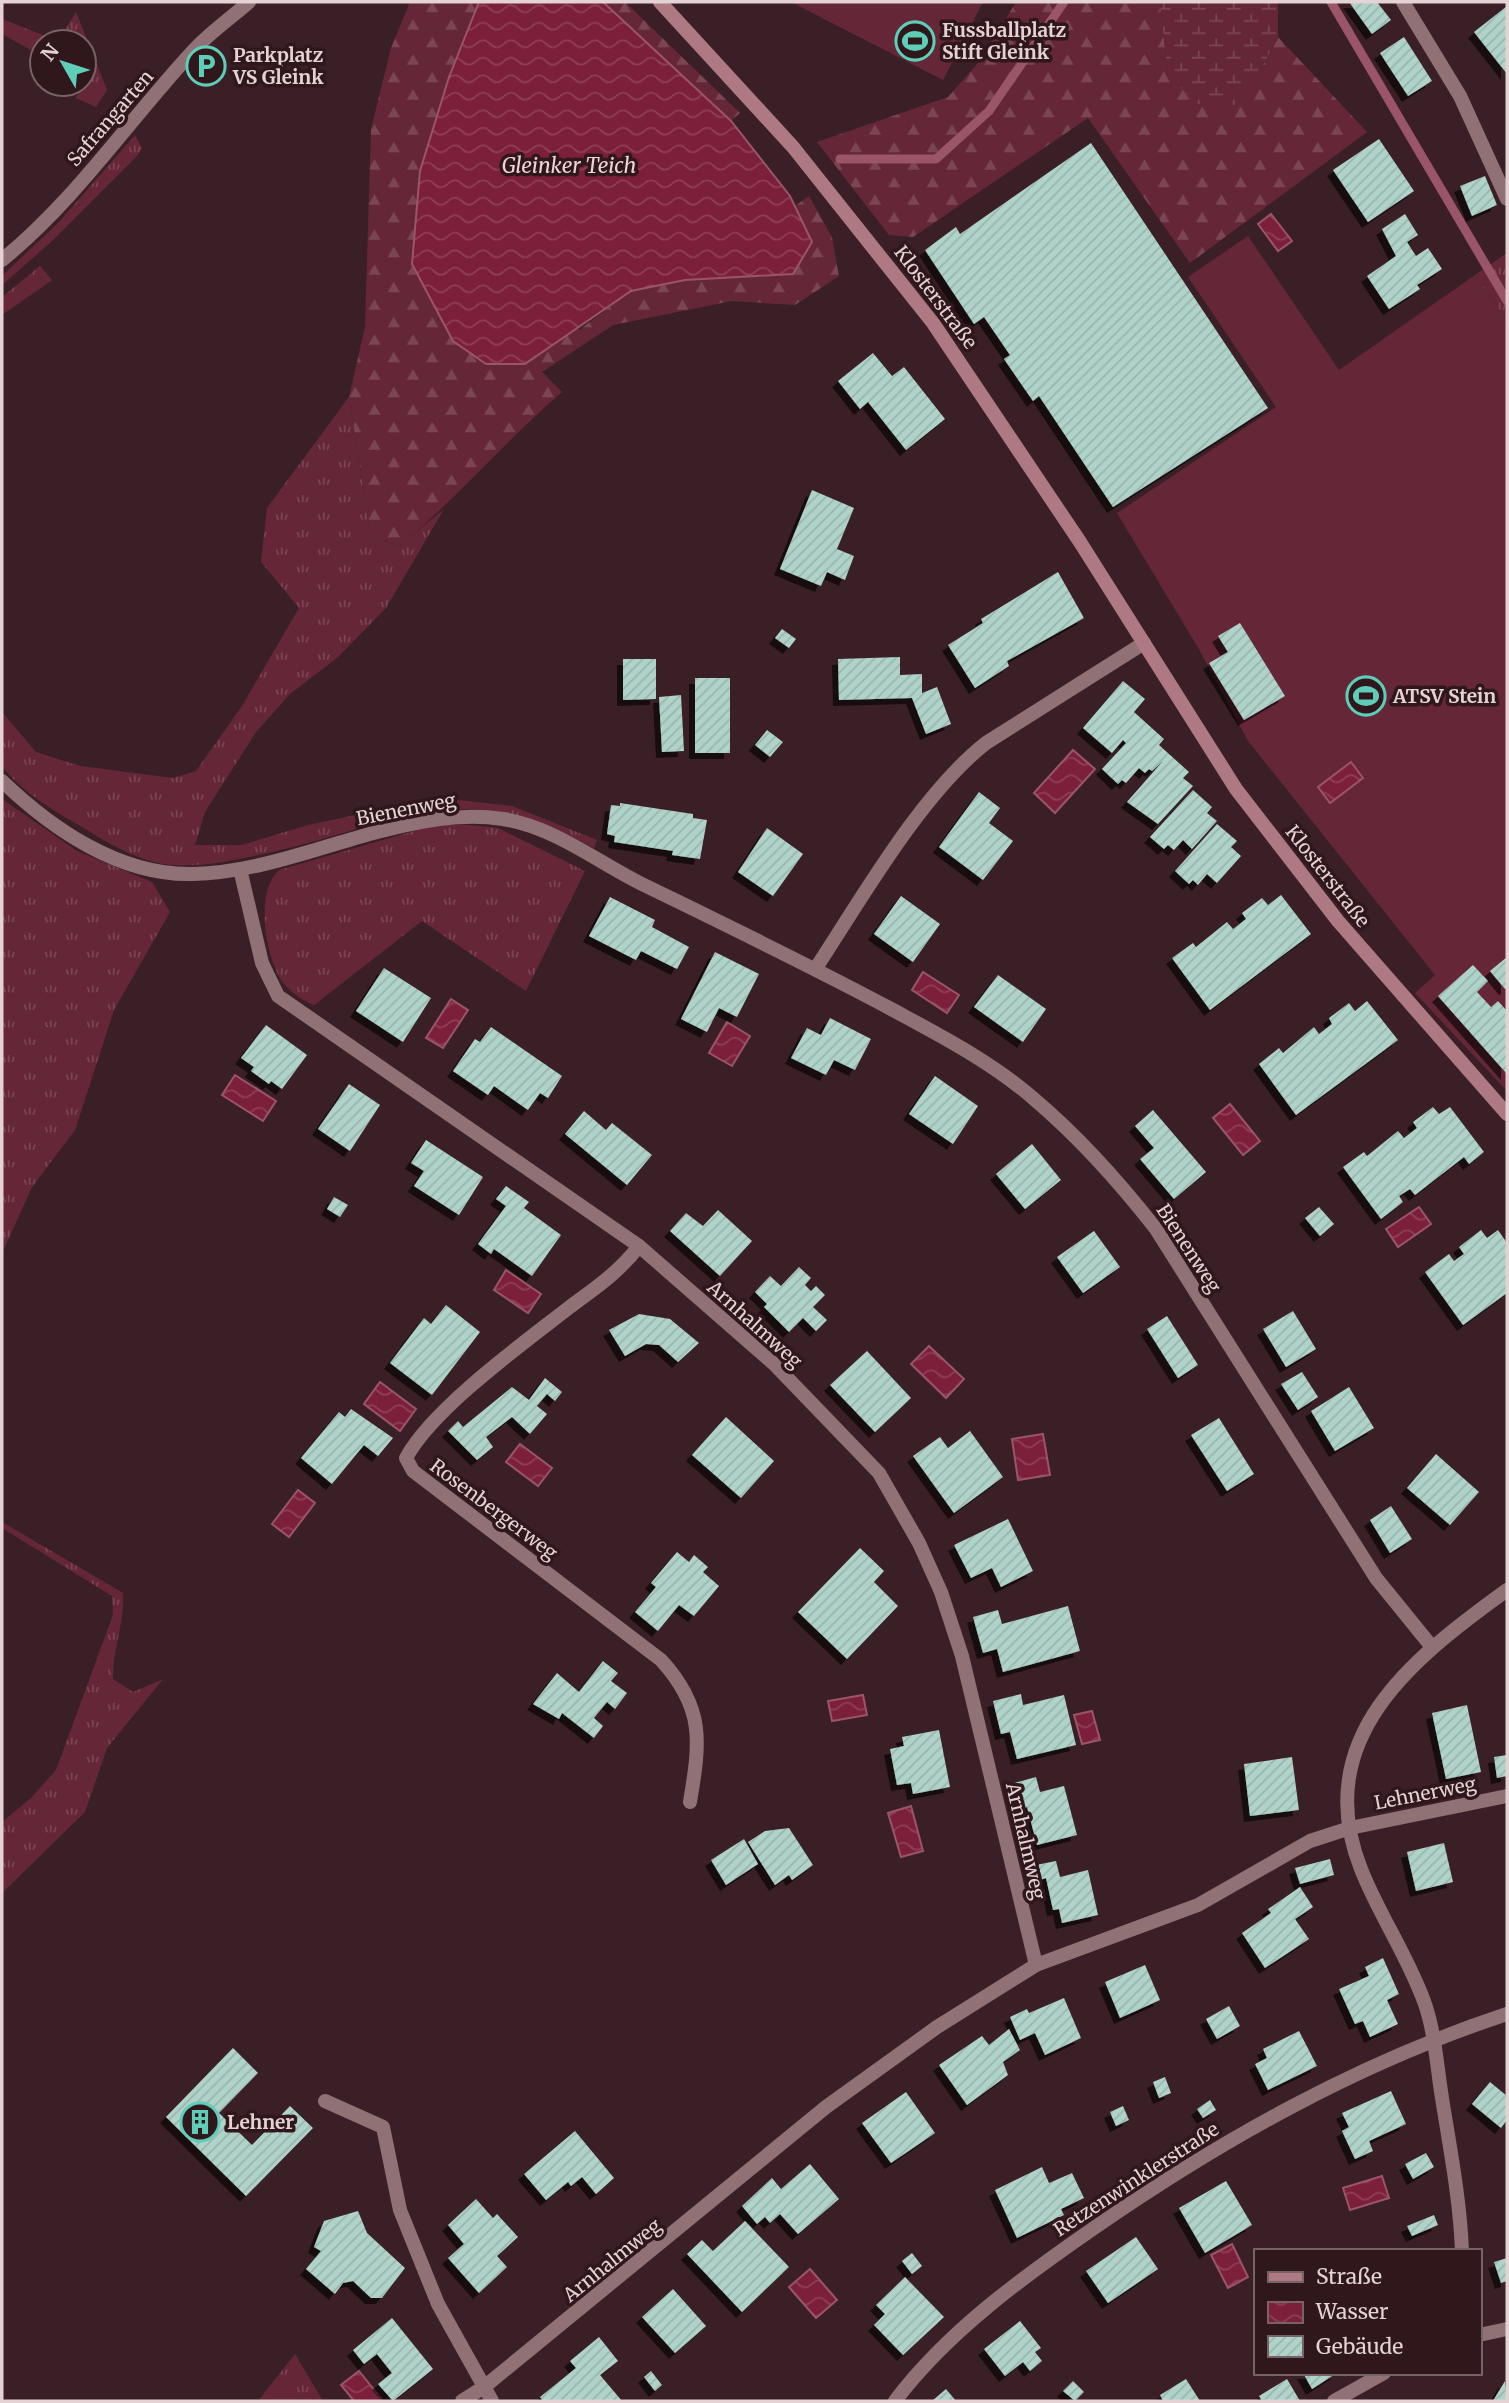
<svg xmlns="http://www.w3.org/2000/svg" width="1509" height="2403" font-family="Merriweather,serif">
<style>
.grass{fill:url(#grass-tufts)}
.forest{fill:url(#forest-firs)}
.wetland{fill:url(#wetland-marsh)}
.pitch{fill:#652737}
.water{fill:url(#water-waves);stroke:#9a5569;stroke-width:2}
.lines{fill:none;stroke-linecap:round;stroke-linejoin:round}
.stream{stroke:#9a5569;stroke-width:9}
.building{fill:url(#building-hatch);filter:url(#shadow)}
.street{stroke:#907176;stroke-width:14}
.secondary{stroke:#af7984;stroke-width:14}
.labels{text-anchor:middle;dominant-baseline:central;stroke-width:7;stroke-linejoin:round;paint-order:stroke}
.poi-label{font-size:19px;font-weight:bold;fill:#e4d2d5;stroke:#2f171c;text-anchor:start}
.street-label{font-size:19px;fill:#e4d2d5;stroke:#2f171c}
.water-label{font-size:21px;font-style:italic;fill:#eed3d7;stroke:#2f171c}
</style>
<defs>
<pattern id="grass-tufts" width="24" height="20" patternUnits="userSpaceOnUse" patternTransform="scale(1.75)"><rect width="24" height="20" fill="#652737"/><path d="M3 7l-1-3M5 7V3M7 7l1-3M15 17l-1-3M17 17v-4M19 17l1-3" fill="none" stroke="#7b4553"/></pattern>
<pattern id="forest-firs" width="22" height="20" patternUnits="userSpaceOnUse" patternTransform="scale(1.75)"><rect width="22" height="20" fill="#652737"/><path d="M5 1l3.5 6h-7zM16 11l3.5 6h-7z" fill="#7b4553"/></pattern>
<pattern id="wetland-marsh" width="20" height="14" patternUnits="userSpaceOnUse" patternTransform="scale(1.75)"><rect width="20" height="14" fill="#652737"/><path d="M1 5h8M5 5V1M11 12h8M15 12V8" fill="none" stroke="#7b4553"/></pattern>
<pattern id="water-waves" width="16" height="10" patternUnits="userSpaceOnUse" patternTransform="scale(1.75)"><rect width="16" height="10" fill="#7b1f3b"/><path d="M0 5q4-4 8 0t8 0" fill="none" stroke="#8e3f56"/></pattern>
<pattern id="building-hatch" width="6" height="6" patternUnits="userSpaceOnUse" patternTransform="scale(1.75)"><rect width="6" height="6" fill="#afd3c9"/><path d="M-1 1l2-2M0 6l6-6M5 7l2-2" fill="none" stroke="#9ab5ae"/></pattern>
<filter id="shadow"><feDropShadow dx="-6" dy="6" stdDeviation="0" flood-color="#0009"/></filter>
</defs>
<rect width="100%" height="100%" fill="#3a2026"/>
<!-- grass -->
<g class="grass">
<path d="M76,12l31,78 -11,17 -20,-9 10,-17 -2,-39h-42v14l-40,-22v-15l56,22z"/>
<path d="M135,135l7,13 -5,8 -85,85 -50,44v-9l57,-54z"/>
<path d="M1507,253v70l-32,-48z"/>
<path d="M40,266l12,14 -50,35v-18z"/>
<path d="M349,397l22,139 28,10 45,-37 -58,99 -48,49 -48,37 -34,38 -51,80 -10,33h47l66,-20 86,-18 65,-7 53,6 85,34 -3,8c-135,-75 -197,-23 -331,6 -29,6 -59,13 -89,11 -33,-1 -69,-24 -97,-41 -26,-15 -57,-34 -75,-58v-54l34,40 44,14 93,12 23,-7 46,-65 57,-98 -38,-46 6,-54z"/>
<path d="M2,799l75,52 75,31 18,30 -56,98 -39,120 -43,57 -30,66z"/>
<path d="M458,824l40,4 87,43 -59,120 -104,-70 -108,84c-13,-5 -27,-15 -34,-27 -15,-27 -25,-86 -1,-108l149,-43z"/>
<path d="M2,1522l121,71c2,30 -11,56 -10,86l20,13 30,-13 -56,69 -22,64 -83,81v-71l29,-24 25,-28 57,-155 -1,-19 -110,-68z"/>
<path d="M295,2354l28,47h-65z"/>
</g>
<!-- forest -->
<g class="forest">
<path d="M410,2h69l-30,75 130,253 52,-39 54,-11 108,-6 19,-32 -17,-36 14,-10 23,41 7,39 -44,29 -63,-4 -119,24 -71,47 20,20c-57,49 -105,107 -163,154l-28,-10 -22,-139 16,-70 6,-198 20,-81z"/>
<path d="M603,2h22l115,111 -9,8z"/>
<path d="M1016,2h144l8,74 88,2 22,-41 89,95 -177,131 -102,-145 -175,119 -24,-2 -72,-93 131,-45 31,-35z"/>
</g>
<!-- wetland -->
<path class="wetland" d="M1160,2h118v35l-22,41 -21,27 -37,-1 -30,-28z"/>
<!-- pitch -->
<g class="pitch">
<path d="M791,2h192l-40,78z"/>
<path d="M1248,236l91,134 136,-95 32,48v768l-92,-98 20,-18 -187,-234 -48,-90 -83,-138 159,-106 -88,-130z"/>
</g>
<!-- water -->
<g class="water">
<path d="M479,2h124l128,119 59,75 22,46 -19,32 -108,6 -54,11 -106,73h-39l-33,-23 -41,-77 8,-93 29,-94z"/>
<path d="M1271,214l21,27 -14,10 -20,-27z"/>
<path d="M1073,750l22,19 -40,44 -21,-20z"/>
<path d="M1351,762l12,16 -33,25 -12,-16z"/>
<path d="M923,972l36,23 -12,18 -35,-23z"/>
<path d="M451,999l17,11 -25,38 -17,-10z"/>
<path d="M727,1022l23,14 -18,30 -23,-13z"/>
<path d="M235,1075l41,26 -13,20 -41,-26z"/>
<path d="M1230,1104l30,37 -17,14 -30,-37z"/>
<path d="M1419,1207l12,17 -33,23 -12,-18z"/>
<path d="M506,1270l35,24 -13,19 -34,-23z"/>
<path d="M929,1346l35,33 -18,19 -35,-34z"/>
<path d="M380,1382l36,27 -16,22 -36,-27z"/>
<path d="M1043,1434l7,41 -32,5 -6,-41z"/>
<path d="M520,1444l32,24 -14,18 -32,-24z"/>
<path d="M298,1490l17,13 -26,34 -17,-13z"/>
<path d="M863,1695l4,20 -35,6 -4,-20z"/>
<path d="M1092,1711l8,29 -18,4 -8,-29z"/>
<path d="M911,1806l12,45 -22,6 -13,-44z"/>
<path d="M1382,2176l7,22 -39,12 -7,-22z"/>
<path d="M1232,2244l16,33 -20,11 -17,-33z"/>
<path d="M810,2269l27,31 -21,18 -27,-31z"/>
<path d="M359,2371l24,30h-29l-13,-16z"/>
</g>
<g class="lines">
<!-- stream -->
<g class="stream">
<path d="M1331,2l176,299"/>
<path d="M840,159h96l53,-48 75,-109"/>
</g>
</g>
<!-- building -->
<g class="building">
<path d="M1349,2h28l14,18 -19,14z"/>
<path d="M1507,6v68l-33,-42z"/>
<path d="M1404,37l28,44 -24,15 -28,-43z"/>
<path d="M1379,139l35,52 -46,31 -35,-52z"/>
<path d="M1091,143l177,265 -155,99 -74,-111 -6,5 -29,-42 6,-4 -26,-38 -10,7 -49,-74 31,-23 4,7z"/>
<path d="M1485,176l12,29 -25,11 -12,-30z"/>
<path d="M1405,214l13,21 -11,7 9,14 12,-8 14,21 -25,16 3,4 -31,20 -22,-33 29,-20 -14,-27z"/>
<path d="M873,353l19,23 12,-9 41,52 -39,31 -38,-48 -8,7 -22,-28z"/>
<path d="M812,490l42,18 -17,41 17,7 -9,24 -18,-8 -6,14 -41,-17z"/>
<path d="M1058,572l26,46 -77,43 2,5 -34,22 -27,-43 35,-22 -2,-4z"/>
<path d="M1240,623l45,73 -41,24 -35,-57 19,-11 -10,-16z"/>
<path d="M782,629l14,10 -7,9 -14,-10z"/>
<path d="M900,657v18l22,-1v19l15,-6 14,37 -25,10 -14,-36 -73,2 -1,-41z"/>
<path d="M623,659h33v40l-33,1z"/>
<rect x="695" y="678" width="35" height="75"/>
<path d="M1123,681l22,18 -11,13 30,27 -5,6 30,27 -6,6 10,8 -35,38 -31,-22 36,-41 -11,10 -3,-2 -4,4 -6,-5 -13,15 -4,-3 -4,4 -16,-15 24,-26 -3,-3 -11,13 -29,-25z"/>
<path d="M681,695l3,56 -22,1 -3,-55z"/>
<path d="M767,730l16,12 -13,15 -15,-12z"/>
<path d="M1193,790l19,17 -5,6 10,8 -25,28 -9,-9 -9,10 -6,-5 -4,4 -14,-12z"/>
<path d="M979,792l21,16 -11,15 24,18 -30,39 -44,-33z"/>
<path d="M620,803l73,11v4l14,2 -7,39 -28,-4 1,-4 -59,-9 1,-6 -8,-2 4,-29 9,1z"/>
<path d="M1217,824l20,17 -6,6 10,9 -24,27 -10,-9 -9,11 -5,-5 -4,4 -14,-13z"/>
<path d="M767,828l36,26 -30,42 -35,-24z"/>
<path d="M1281,895l30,39 -101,76 -38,-52 21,-15 3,4 31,-25 6,7 13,-10 -4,-6 20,-15 6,7z"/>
<path d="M901,896l39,28 -27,38 -39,-28z"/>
<path d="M610,897l45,23 -3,7 37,20 -12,22 -36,-18 -5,9 -47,-24z"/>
<path d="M715,952l44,22 -22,43 -18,-9 -12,24 -26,-13z"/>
<path d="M1507,957v31l-2,1 -15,-18z"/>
<path d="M1473,965l15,16 -11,11 14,15 7,-6 9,10v63l-69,-78z"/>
<path d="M384,968l47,30 -28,44 -47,-31z"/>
<path d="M998,975l48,34 -23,33 -49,-35z"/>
<path d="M1367,1001l31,39 -102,75 -37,-51 20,-16 4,5 31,-26 5,7 13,-10 -3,-6 20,-15 6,8z"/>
<path d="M830,1018l41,21 -16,31 -21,-10 -8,15 -35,-17 16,-30 14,7z"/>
<path d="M266,1025l41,30 -25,34 -11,-8 -2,3 -18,-13 3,-4 -13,-9z"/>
<path d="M491,1027l71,49 -14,22 -8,-5 -12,17 -34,-24 -6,9 -35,-24 22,-32 5,3z"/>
<path d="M935,1076l43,30 -25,38 -44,-30z"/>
<path d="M349,1084l31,21 -30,46 -32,-22z"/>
<path d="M1433,1107l6,7 11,-7 34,45 -15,12 -5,-7 -49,38 -5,-6 -11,7 4,6 -22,17 -38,-52 21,-15 3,4 31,-25 6,7 13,-10 -4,-6z"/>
<path d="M1153,1110l53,62 -32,27 -34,-40 14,-11 -19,-22z"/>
<path d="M584,1111l22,19 6,-7 40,32 -25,30 -62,-51z"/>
<path d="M426,1140l57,37 -24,38 -45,-29 10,-15 -13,-8z"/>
<path d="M1032,1144l29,36 -36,29 -29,-35z"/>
<path d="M506,1186l23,16 -5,6 37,27 -29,41 -38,-27 -3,5 -13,-10 28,-38 -10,-7z"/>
<path d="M334,1197l14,8 -8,12 -13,-8z"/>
<path d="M1319,1207l15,17 -14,12 -15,-18z"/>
<path d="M718,1210l34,31 -32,35 -50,-45 16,-18 17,13z"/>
<path d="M1481,1230l6,8 11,-8 9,13v50l-44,32 -38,-53 24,-18 5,7 10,-7 -5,-7z"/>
<path d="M1094,1231l26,36 -37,26 -26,-36z"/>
<path d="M799,1267l12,11 -6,7 6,6 5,-5 9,9 -12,12 14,13 -11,11 -13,-13 -14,14 -25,-25 3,-3 -12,-12 15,-16 11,10z"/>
<path d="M446,1305l34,27 -48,63 -42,-32 34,-45 7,6z"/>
<path d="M1293,1311l23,38 -30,18 -23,-38z"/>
<path d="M639,1314l31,5 29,24 -21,19 -19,-17 -13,-1 -21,12 -16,-26z"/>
<path d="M1167,1316l31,49 -20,13 -31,-49z"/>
<path d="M867,1351l44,47 -36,34 -45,-47z"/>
<path d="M1302,1372l16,25 -20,13 -17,-26z"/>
<path d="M545,1378l17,14 -7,9 -8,-7 -10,12 10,8 -17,20 -18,-17 -26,20 7,10 -16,13 -29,-29 10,-10 5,6 49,-40 17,13z"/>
<path d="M1349,1387l25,41 -39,23 -24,-40z"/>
<path d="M351,1409l42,29 -15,18 -14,-11 -32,39 -31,-26 38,-46 6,5z"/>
<path d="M726,1417l48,44 -33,37 -49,-43z"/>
<path d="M1219,1418l35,56 -27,17 -36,-56z"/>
<path d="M970,1431l33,46 -49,36 -41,-57 27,-19 8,11z"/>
<path d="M1436,1454l43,38 -29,33 -43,-37z"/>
<path d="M1391,1506l21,33 -22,14 -20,-33z"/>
<path d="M1008,1519l25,52 -32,16 -9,-19 -21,10 -17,-33z"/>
<path d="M860,1548l24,23 -10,11 24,24 -51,53 -49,-47z"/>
<path d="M677,1552l12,10 5,-7 14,12 -5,5 16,14 -25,30 -15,-11 -21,26 -23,-19 21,-25 -5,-4z"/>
<path d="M1068,1606l12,45 -77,21 -6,-23 -14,4 -10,-36 25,-7 4,14z"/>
<path d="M603,1661l15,12 -7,8 16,12 -12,16 -8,-7 -13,16 9,8 -9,12 -32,-25 -3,6 -26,-15 24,-31 22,19z"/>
<path d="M1021,1694l2,11 41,-10 12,50 -59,14 -7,-27 -9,2 -8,-33z"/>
<path d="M1467,1705l14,67 -35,7 -14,-66z"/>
<path d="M939,1730l11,57 -37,7 -2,-11 -14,2 -7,-36 14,-3 -2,-9z"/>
<path d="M1507,1755v21l-10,2 -3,-21z"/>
<path d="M1292,1757l7,53 -49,6 -6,-52z"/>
<path d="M1036,1777l4,15 24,-6 13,49 -40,10 -10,-38 -7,2 -6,-26z"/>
<path d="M789,1828l24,37 -21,15 -3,-5 -14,10 -27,-43 17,-11z"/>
<path d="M744,1839l14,25 -32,21 -15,-25z"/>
<path d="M1444,1843l9,39 -37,9 -9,-39z"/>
<path d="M1330,1859l4,16 -34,9 -5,-16z"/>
<path d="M1056,1861l4,16 28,-7 10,45 -36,8 -3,-14 -6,1 -7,-32 -6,2 -4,-15z"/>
<path d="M1300,1887l13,20 -18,12 14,20 -44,29 -23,-35 29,-20 -3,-4z"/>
<path d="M1383,1958l16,36 -12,6 11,24 -28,13 -7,-16 -8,3 -16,-35 30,-13 -4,-9z"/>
<path d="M1145,1965l15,35 -40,18 -15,-36z"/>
<path d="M1064,1998l17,40 -36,17 -10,-22 -15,7 -10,-23 17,-8 2,4z"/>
<path d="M1229,2006l11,20 -23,13 -11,-20z"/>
<path d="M1009,2029l11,21 -17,12 5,13 -41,30 -28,-40 43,-29 7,9z"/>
<path d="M1299,2031l18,35 -49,24 -13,-26 12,-6 -4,-9z"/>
<path d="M233,2048l25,25 -39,40 33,32 38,-39 23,22 -67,68 -80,-79z"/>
<path d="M1165,2077l6,16 -12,5 -6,-16z"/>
<path d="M1490,2082l17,14v24l-6,8 -29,-24z"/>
<path d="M1391,2091l15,33 -37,17 4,10 -18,8 -13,-28 7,-4 -7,-14z"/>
<path d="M906,2092l29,41 -44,30 -29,-40z"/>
<path d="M1210,2100l6,10 -13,8 -6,-9z"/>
<path d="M1123,2106l6,14 -13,6 -6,-14z"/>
<path d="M575,2131l39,47 -18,16 -14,-17 -11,9 -3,-4 -22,18 -22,-26z"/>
<path d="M1426,2153l8,14 -21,12 -8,-15z"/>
<path d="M810,2164l29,35 -41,35 -18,-20 -10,9 -5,-6 -8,7 -15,-18 30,-28 9,11z"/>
<path d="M1042,2167l7,16 23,-10 12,25 -23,11 3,6 -47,23 -22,-48z"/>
<path d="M1226,2181l26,44 -47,28 -26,-45z"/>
<path d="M476,2199l17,19 4,-4 21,23 -21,19 10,11 -28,26 -31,-35 16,-14 -16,-19z"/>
<path d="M358,2211l9,22 38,35 -23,30h-11l-18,-17 -10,2 -8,11 -29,-25 15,-18 -7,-4 10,-26z"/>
<path d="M1434,2215l4,10 -26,11 -5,-10z"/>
<path d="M745,2221l44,46 -47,45 -55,-58 15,-14 11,11z"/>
<path d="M1136,2237l22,32 -50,34 -22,-32z"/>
<path d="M912,2253l10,13 -10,8 -10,-13z"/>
<path d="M1507,2258v23l-6,2 -7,-21z"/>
<path d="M905,2277l39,40 -41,38 -29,-30 11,-11 -9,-9z"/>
<path d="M673,2289l33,37 -31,27 -33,-36z"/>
<path d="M392,2318l41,51 -40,32 -15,-17 14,-11 -15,-19 -13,10 -11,-14z"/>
<path d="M1020,2321l21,27 -6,4 7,9 -12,10 -7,-9 -18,14 -21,-27z"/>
<path d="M599,2337l19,24 -18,14 22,26h-79l-3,-4 36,-29 -6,-7z"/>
<path d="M651,2371l11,14 -7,6 -11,-14z"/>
<path d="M1303,2373h34l-25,16z"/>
<path d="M1186,2379l14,22h-37l-3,-6z"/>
<path d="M1287,2379l13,22h-38l-3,-5z"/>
<path d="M1073,2381l11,11 -9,9 -12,-10z"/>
<path d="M1505,2381l2,20h-14z"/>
<path d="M946,2389l10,12h-24z"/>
</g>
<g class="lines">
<!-- street -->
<g class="street">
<path d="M1403,2l57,94 47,103"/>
<path d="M2,260c73,-59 127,-140 191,-209 16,-18 38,-33 56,-49"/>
<path d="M2,781c50,48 118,95 191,93 60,-1 122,-25 180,-41 43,-11 86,-21 130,-14 52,8 97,45 143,67 84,41 167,81 249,125 48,26 98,52 139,88 45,38 86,84 122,130l220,349 56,69"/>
<path d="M240,869l22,94 16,33 361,250 135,118 105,109 40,70 22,49 21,64 74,309"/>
<path d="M816,968c46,-70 105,-174 170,-225l158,-100"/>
<path d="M639,1246c-19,25 -43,42 -68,60 -46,36 -138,102 -165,152l7,13 248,189c44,48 39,82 29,142"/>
<path d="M325,2101l58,26 17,83 38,94 54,97"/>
<path d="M1462,2251c-2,-52 -12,-102 -20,-153 -5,-31 -7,-65 -17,-94 -17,-48 -46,-89 -64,-135 -52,-131 52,-211 146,-279"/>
<path d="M1479,2335l28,-6"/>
<path d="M462,2401l22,-14 342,-280 111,-80 99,-62 162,-60 112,-64 40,-13 157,-32"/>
<path d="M895,2401c52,-69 128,-124 199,-173 129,-89 264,-165 413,-214"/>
<path d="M1334,2401l50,-28"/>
</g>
<!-- secondary -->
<path class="secondary" d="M660,2l133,145 140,176 147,219 156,247 102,132 169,193"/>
</g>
<!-- icons -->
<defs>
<g id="stadium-ring" transform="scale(2.0125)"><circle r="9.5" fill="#2f171c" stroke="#5eceb8" stroke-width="1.5"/><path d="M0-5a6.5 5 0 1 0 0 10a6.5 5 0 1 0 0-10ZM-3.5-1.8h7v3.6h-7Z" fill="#5eceb8"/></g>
<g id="parking-ring" transform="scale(2.0125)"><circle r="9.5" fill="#2f171c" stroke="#5eceb8" stroke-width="1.5"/><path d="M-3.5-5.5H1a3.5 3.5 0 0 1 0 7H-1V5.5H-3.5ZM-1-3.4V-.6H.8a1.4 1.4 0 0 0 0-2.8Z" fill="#5eceb8"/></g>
<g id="building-ring" transform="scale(2.0125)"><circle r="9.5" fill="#2f171c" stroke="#5eceb8" stroke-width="1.5"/><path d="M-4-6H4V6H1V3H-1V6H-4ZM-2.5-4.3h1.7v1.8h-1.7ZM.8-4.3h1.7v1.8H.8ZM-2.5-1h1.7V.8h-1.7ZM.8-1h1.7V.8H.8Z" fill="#5eceb8"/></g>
</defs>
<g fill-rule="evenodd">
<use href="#stadium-ring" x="915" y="41"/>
<use href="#parking-ring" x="206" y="66"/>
<use href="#stadium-ring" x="1366" y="696"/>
<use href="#building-ring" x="200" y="2122"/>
</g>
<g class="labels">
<!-- poi labels -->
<g class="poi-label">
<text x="942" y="30">Fussballplatz<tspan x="942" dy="22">Stift Gleink</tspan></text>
<text x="233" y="55">Parkplatz<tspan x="233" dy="22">VS Gleink</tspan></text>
<text x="1393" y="696">ATSV Stein</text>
<text x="227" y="2122">Lehner</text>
</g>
<!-- street labels -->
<g class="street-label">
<text transform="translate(110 118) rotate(-49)">Safrangarten</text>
<text transform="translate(936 297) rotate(53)">Klosterstraße</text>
<text transform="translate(406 809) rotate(-11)">Bienenweg</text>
<text transform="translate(1328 876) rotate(52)">Klosterstraße</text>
<text transform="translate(1189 1248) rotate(57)">Bienenweg</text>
<text transform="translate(755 1324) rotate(42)">Arnhalmweg</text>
<text transform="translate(494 1509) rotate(37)">Rosenbergerweg</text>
<text transform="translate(1425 1793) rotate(-11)">Lehnerweg</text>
<text transform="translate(1026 1841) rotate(77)">Arnhalmweg</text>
<text transform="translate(1136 2179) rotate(-33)">Retzenwinklerstraße</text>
<text transform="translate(612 2260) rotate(-39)">Arnhalmweg</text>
</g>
<!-- water labels -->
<g class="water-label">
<text x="569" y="165">Gleinker Teich</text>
</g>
</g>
<!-- border -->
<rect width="1509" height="2403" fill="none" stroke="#e4d2d5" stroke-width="7"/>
<!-- legend -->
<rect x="1254" y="2249" width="228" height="126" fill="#2f171c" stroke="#776266" stroke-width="2"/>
<rect x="1268" y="2272" width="35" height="10" fill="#af7984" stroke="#776266" stroke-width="2"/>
<text x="1316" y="2284" font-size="21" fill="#e4d2d5">Straße</text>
<rect x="1268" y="2302" width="35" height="21" fill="url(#water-waves)" stroke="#776266" stroke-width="2"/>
<text x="1316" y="2319" font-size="21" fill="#e4d2d5">Wasser</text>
<rect x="1268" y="2336" width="35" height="21" fill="url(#building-hatch)" stroke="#776266" stroke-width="2"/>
<text x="1316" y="2354" font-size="21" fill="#e4d2d5">Gebäude</text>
<!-- north arrow -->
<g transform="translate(63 63) rotate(309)"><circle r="33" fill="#2f171c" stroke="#776266" stroke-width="2"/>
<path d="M0-5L12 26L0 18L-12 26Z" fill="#5eceb8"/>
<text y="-10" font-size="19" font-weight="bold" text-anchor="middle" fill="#e4d2d5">N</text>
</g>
</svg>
